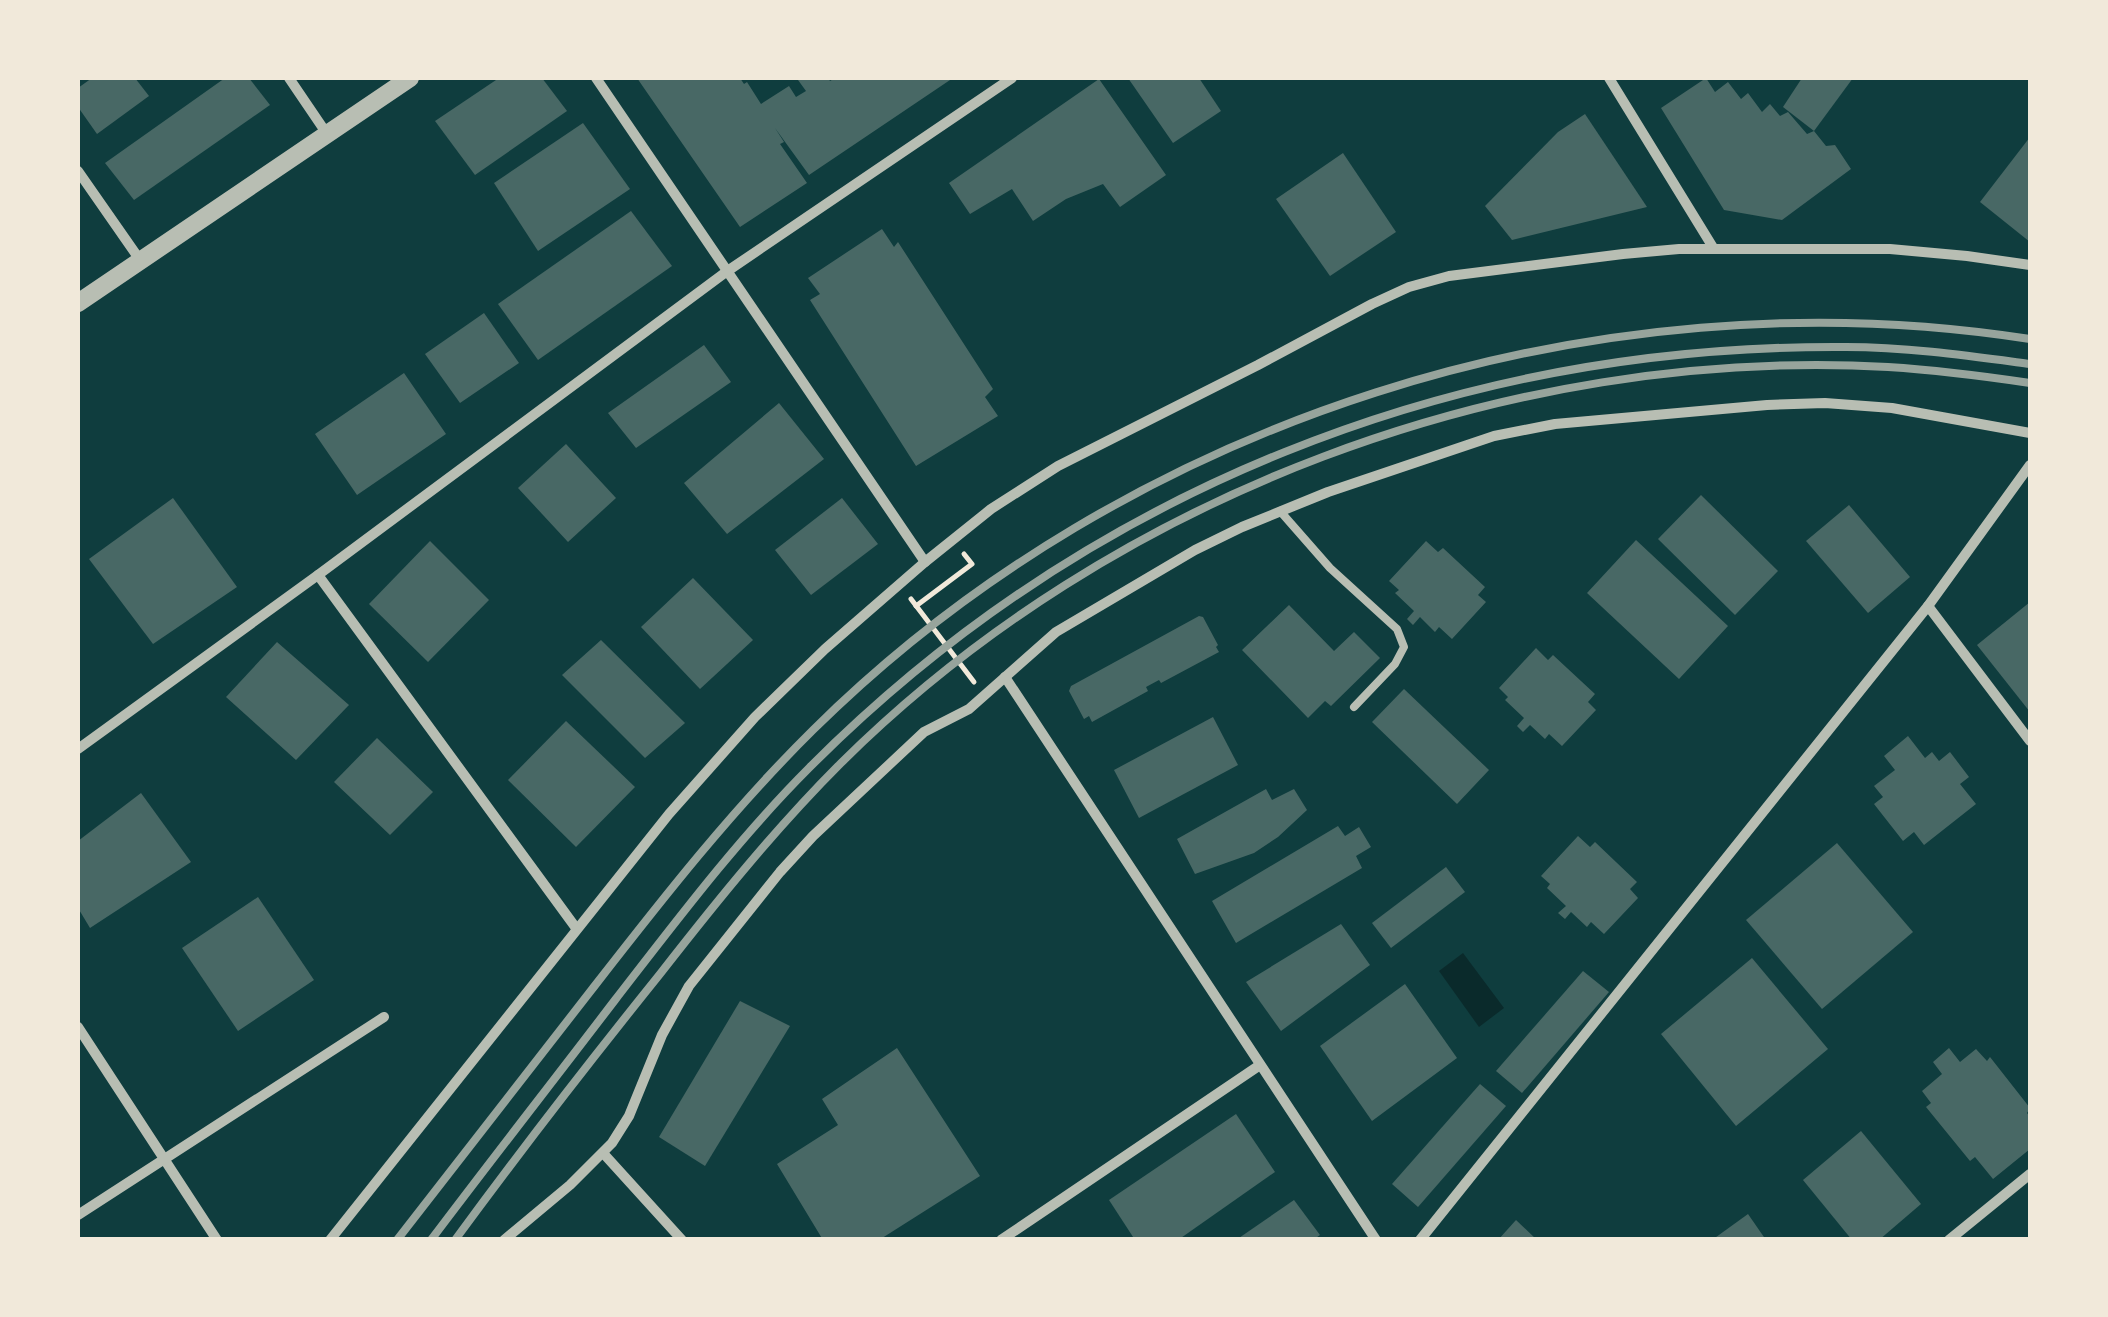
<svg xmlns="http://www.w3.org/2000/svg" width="2108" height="1317" font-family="'Exo 2',sans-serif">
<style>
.water{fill:#0a2a2b}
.building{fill:#486865}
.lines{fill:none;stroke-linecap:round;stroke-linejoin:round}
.path{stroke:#f1e9da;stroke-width:5}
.service{stroke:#b8beb3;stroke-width:8}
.minor{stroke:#b8beb3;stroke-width:10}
.tertiary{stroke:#b8beb3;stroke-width:18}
.rail{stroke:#97a49c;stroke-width:8}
</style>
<rect width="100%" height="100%" fill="#0f3d3e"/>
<!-- water -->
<path class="water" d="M1463,953l41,55 -25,19 -40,-56z"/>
<!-- building -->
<g class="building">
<path d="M92,78h43l14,18 -52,38 -19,-27v-19z"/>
<path d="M225,78h24l21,27 -136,95 -29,-37z"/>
<path d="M499,78h43l25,33 -92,64 -40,-54z"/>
<path d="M637,78h103l4,6 3,-2 14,22 28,-18 7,11 10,-6 -8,-11 4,-2h26l2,3 5,-3h118l-144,97 -34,-47 9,14 -4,2 27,39 -67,44z"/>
<path d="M1128,78h71l22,33 -48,32z"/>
<path d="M1706,78l9,14 13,-10 13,17 7,-6 14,19 8,-8 10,12 8,-4 19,22 7,-3 12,15 9,-1 16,24 -69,51 -58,-10 -63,-102z"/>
<path d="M1802,78h51l-39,53 -31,-24z"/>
<path d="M1099,79l67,96 -46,32 -17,-23 -37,15 -33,22 -21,-32 -42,25 -21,-31z"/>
<path d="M1585,114l62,93 -135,33 -27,-34 73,-74z"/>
<path d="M583,123l47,66 -92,62 -44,-68z"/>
<path d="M2030,137v105l-50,-40z"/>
<path d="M1343,153l53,79 -66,44 -54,-77z"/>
<path d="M631,211l41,55 -134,94 -40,-56z"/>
<path d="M882,229l12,18 4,-5 95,147 -8,8 13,19 -82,50 -106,-166 10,-6 -12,-16z"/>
<path d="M484,313l35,50 -59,40 -35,-49z"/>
<path d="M704,345l27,37 -95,66 -28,-35z"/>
<path d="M404,373l42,61 -89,61 -42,-61z"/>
<path d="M779,403l45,56 -97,75 -43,-51z"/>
<path d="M566,444l50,54 -48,44 -50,-54z"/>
<path d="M1701,495l77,76 -43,44 -77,-76z"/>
<path d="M173,498l64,89 -84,57 -64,-85z"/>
<path d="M842,498l36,46 -67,51 -36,-45z"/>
<path d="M1849,505l61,72 -42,36 -62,-72z"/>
<path d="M1636,540l92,86 -49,53 -92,-86z"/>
<path d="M430,541l59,59 -61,62 -59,-58z"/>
<path d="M1426,541l12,11 5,-4 42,39 -7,8 8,7 -34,37 -13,-12 -4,5 -15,-15 -7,8 -6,-6 7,-8 -19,-18 4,-3 -10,-9z"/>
<path d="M693,578l60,62 -53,49 -59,-62z"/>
<path d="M2030,602v110l-53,-67z"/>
<path d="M1289,605l45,46 20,-19 26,26 -49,48 -6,-5 -17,17 -66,-68z"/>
<path d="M1199,616l4,1 15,28 -2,2 3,5 -58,31 -2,-3 -13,7 2,4 -56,31 -3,-6 -5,3 -15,-28 2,-5z"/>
<path d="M601,640l84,83 -40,35 -83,-83z"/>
<path d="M277,642l72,63 -53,55 -70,-63z"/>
<path d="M1536,648l12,12 5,-5 42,39 -7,8 8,8 -34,36 -13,-12 -4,5 -15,-14 -7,7 -6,-6 7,-8 -19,-18 3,-3 -9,-9z"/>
<path d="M1404,689l85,81 -32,34 -85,-82z"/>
<path d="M1213,717l25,48 -99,53 -25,-48z"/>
<path d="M566,721l69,66 -59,60 -68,-67z"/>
<path d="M1908,736l17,22 7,-6 7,9 11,-9 19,25 -9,7 16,20 -52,41 -10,-13 -11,9 -29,-37 9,-7 -9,-11 21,-16 -11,-14z"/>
<path d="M377,738l56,54 -43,43 -56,-53z"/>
<path d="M1266,789l6,11 22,-11 13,21 -29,27 -24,16 -59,21 -18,-35z"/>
<path d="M141,793l50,69 -101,66 -12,-20v-67z"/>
<path d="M1338,826l7,10 14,-9 12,20 -15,9 6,12 -126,75 -24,-42z"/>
<path d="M1578,836l12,11 5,-5 42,40 -7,7 8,9 -34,36 -13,-12 -4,5 -16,-15 -6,7 -7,-6 8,-7 -19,-18 3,-4 -9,-8z"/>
<path d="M1837,843l76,89 -91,77 -76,-89z"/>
<path d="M1446,867l19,25 -74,56 -19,-25z"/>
<path d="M258,897l56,83 -76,51 -56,-83z"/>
<path d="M1341,924l29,41 -89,66 -35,-49z"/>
<path d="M1752,958l76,91 -92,77 -75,-92z"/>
<path d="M1583,971l26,21 -87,101 -26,-22z"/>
<path d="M1405,984l52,74 -85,63 -52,-75z"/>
<path d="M740,1001l50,25 -85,140 -46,-29z"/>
<path d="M897,1048l83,128 -101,64h-56l-46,-76 61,-39 -16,-26z"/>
<path d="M1949,1048l11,14 16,-13 11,12 3,-4 40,51 -3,5 3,4v32l-37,30 -18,-22 -5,4 -44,-54 5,-4 -9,-12 20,-17 -9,-12z"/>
<path d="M1480,1084l26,22 -88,101 -26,-23z"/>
<path d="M1236,1114l39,58 -97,68h-43l-26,-40z"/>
<path d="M1861,1131l60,73 -42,36h-27l-49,-60z"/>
<path d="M1294,1200l26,35 -7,5h-77z"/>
<path d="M1748,1214l18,26h-54z"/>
<path d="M1516,1220l21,20h-39z"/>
</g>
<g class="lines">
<!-- path -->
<g class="path">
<path d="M911,599l63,83"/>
<path d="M916,606l56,-42 -8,-10"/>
</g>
<!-- service -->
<path class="service" d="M1280,511l50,57 67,61 7,18 -9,17 -41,43"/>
<!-- minor -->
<g class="minor">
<path d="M289,78l38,56"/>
<path d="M596,78l329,484"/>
<path d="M1609,78l105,171"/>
<path d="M78,171l62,89"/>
<path d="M318,575l258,353"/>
<path d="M1928,606l102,135"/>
<path d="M1005,677l371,563"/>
<path d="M78,749l240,-174 408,-303 286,-194"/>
<path d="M78,1027l139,213"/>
<path d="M603,1153l79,87"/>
<path d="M78,1215l306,-198"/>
<path d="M330,1240l339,-426 86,-97 70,-68 100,-87 66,-53 67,-43 200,-101 114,-61 37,-17 40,-11 174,-22 56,-5h211l77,7 63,9"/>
<path d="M504,1240l66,-55 42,-42 17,-27 33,-81 27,-49 91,-114 33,-36 111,-104 45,-23 87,-77 139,-82 47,-23 86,-35 166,-56 61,-12 212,-19 58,-2 67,5 138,25"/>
<path d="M1001,1240l259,-175"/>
<path d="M1420,1240l508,-634 102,-141"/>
<path d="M1949,1240l81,-66"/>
</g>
<!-- tertiary -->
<path class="tertiary" d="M78,303l332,-225"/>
<!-- rail -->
<g class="rail">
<path d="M397,1240c66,-84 131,-168 196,-252 70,-90 139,-178 220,-258 314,-311 782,-459 1217,-391"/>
<path d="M431,1240c61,-81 123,-160 184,-240 62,-80 123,-161 194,-232 277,-278 645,-424 1037,-421 62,0 124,9 184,17"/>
<path d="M455,1240c66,-90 135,-179 205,-266 57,-73 115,-145 181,-211 270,-268 667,-417 1047,-396 47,3 95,9 142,16"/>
</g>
</g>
<!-- border -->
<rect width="2108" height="1317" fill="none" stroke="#f1e9da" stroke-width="160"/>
</svg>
